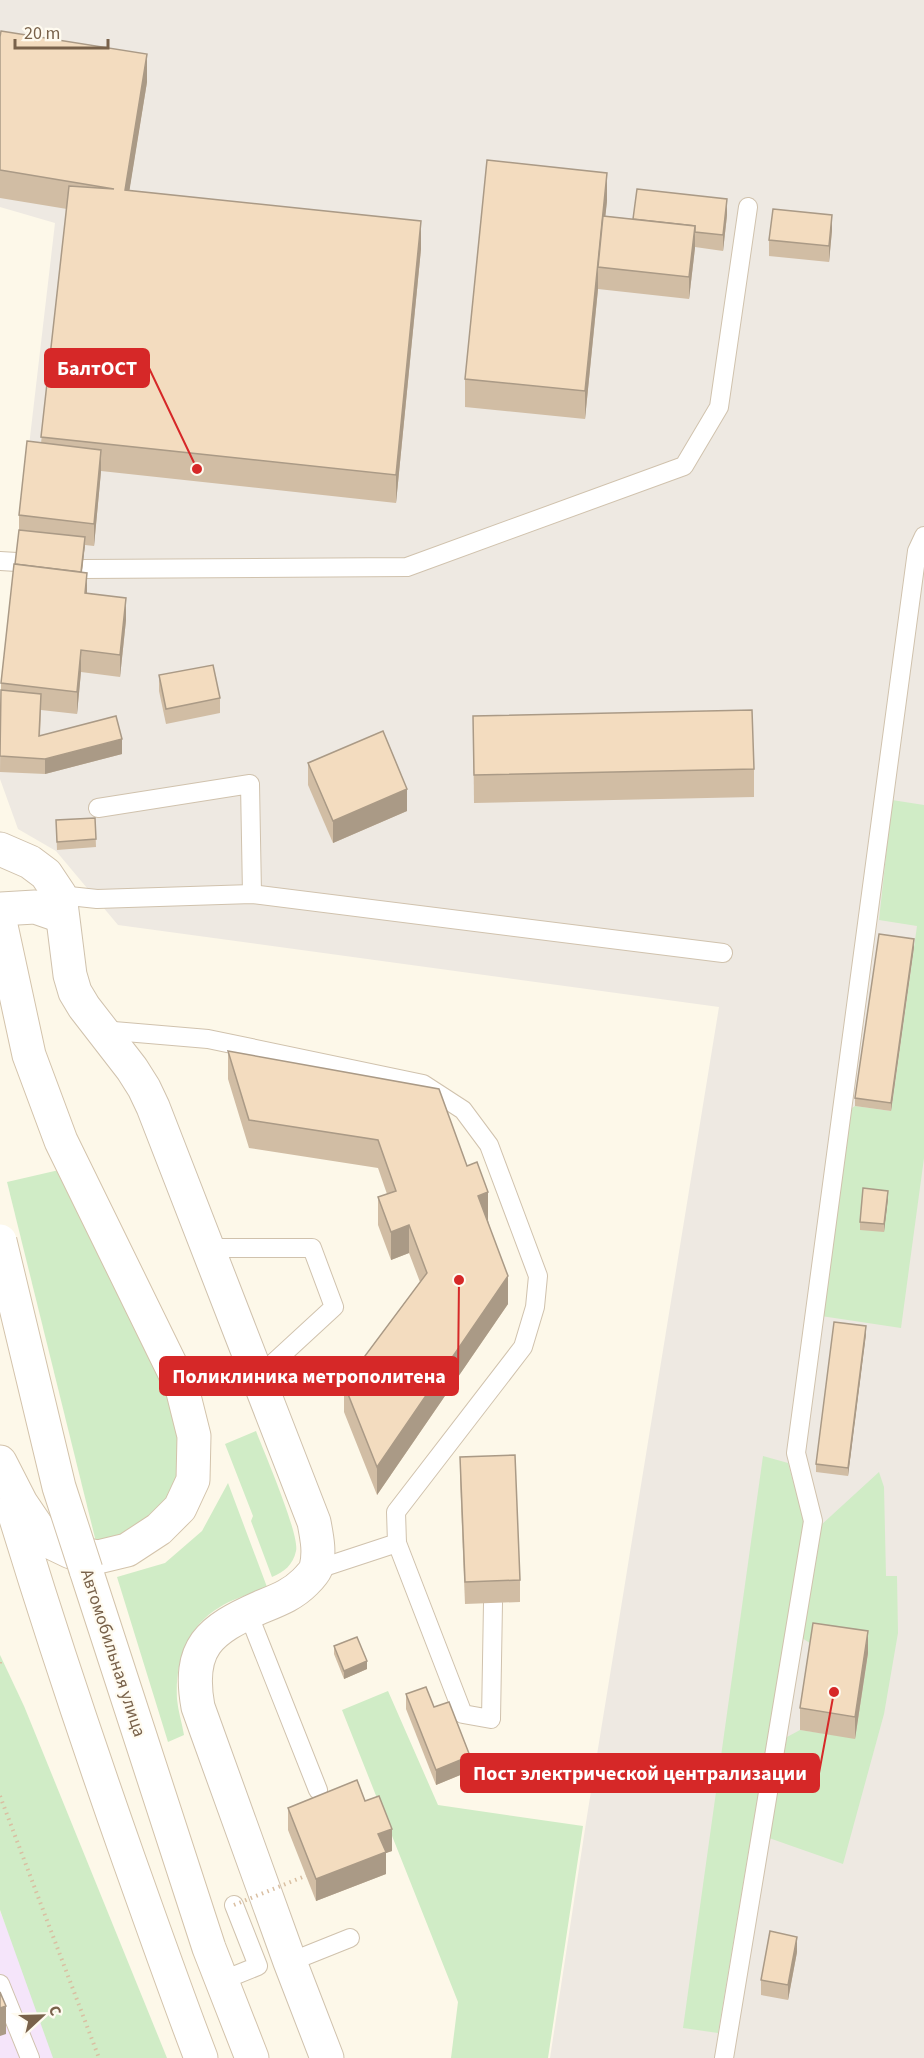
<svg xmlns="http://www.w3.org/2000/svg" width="924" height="2058" font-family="'Source Sans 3',sans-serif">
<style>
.industrial{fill:#eee9e2}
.education{fill:#f5e5fa}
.green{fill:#d0ecc6}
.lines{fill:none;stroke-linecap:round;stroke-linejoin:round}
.service-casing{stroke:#d0c2ad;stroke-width:20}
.minor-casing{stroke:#d0c2ad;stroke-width:35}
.secondary-casing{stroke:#d3c3ab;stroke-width:35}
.path{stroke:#d9bfa2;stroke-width:4;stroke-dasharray:1.5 4.5;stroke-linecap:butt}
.service{stroke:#fff;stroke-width:18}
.minor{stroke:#fff;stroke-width:33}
.secondary{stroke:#fff;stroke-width:33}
.secondary-bridge-casing{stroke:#d3c3ab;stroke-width:35;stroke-linecap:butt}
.path-bridge{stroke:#d9bfa2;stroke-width:4;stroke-dasharray:1.5 4.5;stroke-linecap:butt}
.secondary-bridge{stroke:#fff;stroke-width:33}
.wall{fill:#d1bda4}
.shaded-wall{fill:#aa9a86}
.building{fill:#f3dcbf;stroke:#aa9a86;stroke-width:1.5}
.labels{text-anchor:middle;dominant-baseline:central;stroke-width:4.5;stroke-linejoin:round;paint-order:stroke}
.street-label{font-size:18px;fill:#79624b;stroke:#fffbf0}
.leader{fill:none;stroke:#d62828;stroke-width:2}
.callout-dot{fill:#d62828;stroke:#fffbf0;stroke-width:2}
.callout{fill:#d62828;stroke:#d62828;stroke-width:2}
.callout-label{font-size:20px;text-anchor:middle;font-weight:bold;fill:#fff}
</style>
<rect width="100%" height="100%" fill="#fdf8e9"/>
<!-- industrial -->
<path class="industrial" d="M0,0h924v2058h-374l37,-242 132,-809 -601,-82 -62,-74 -38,-22 -18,-50v-64l27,-252 28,-240 -55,-16z"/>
<!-- education -->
<path class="education" d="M0,1911l59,147h-59z"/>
<!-- green -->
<g class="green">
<path d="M892,800l32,5v353l-23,170 -80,-12 27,-205 7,-5 36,5 23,-164 3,-21 -38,-6z"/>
<path d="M59,1170l118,220 7,91 -46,49 -42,12 -89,-360z"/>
<path d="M256,1431c8,21 44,104 40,120 -3,14 -12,21 -24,26l-21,-56 2,-5 -28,-72z"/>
<path d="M763,1456l25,7 16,58 -86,512 -35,-5z"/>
<path d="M879,1472l5,15 2,89h11l1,57 -14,81 -41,150 -74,-26 18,-101 13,-7 55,8 13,-85 -55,-8 -11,-7 18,-112z"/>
<path d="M228,1483l39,104c-15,7 -33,11 -47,20 -33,19 -45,55 -43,92 1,12 5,24 7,36l-16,7 -51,-165 48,-14 37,-32z"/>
<path d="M0,1655l24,51 143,352h-114l-53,-148z"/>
<path d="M388,1691l50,114 145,21 -35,232h-97l7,-56 -116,-292z"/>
</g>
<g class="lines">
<!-- service casing -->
<g class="service-casing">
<g id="service">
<path d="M0,561l17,1"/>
<path d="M82,569l325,-2 277,-101 35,-59 29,-200"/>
<path d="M98,808l152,-24 2,110"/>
<path d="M60,895l37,4 155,-5 471,59"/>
<path d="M102,1030l106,9 215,45 40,26 26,35 49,131 -3,31 -12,40 -127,165 1,31 -82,27"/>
<path d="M207,1248h105l22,59 -77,71"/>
<path d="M397,1543l66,171 28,5 2,-116"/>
<path d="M248,1613l70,177"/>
<path d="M290,1962l60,-24"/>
<path d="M221,1981l37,-15 -24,-61"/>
<path d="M0,1984l30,74"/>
<path d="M724,2058l89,-537 -17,-68 121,-902 7,-15"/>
</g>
</g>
<!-- minor casing -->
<g class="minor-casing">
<g id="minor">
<path d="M0,849l30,13 16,12 14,21 10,80 5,17 9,15 48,62 12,19 9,19 161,415c3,16 6,30 2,46 -2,5 -7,10 -11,14 -13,13 -27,18 -44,25 -52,23 -74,40 -63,100l92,255 37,96"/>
<path d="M0,909l35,-2 26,9"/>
</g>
</g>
<!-- secondary casing -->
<g class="secondary-casing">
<g id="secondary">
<path d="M0,921l29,134 32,86 121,247 12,48 -1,44 -13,28 -21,21 -32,21 -29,7 -27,-5 -25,-12 -25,-37 -21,-41"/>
<path d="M13,1509c36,118 75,235 116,351 24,67 47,133 72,198"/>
<path d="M86,1570l123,378 43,110"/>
</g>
</g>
<!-- path -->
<g class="path">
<path d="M0,1662v6"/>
<path d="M0,1796l99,262"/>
</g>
<!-- service -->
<use href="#service" class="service"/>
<!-- minor -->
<use href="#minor" class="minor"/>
<!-- secondary -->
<use href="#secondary" class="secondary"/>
<!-- secondary-bridge casing -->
<g class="secondary-bridge-casing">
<path id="secondary-bridge" d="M0,1241l59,246 27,83"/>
</g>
<!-- path-bridge -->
<path class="path-bridge" d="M234,1905l76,-31"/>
<!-- secondary-bridge -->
<use href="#secondary-bridge" class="secondary-bridge"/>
</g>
<!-- wall -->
<g class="wall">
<path d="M0,37l147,45 -18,109 292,58 -25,254 -295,-32 -7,75 -9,-1 -3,28 5,20 39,27 -6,57 -39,-5 -4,42 -36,-4 -1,26 82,18 -77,20 -45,-2 1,-89 18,-153v-15l22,-72 26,-234 -67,-11z"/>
<path d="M607,201l-2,15 28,3 94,-4 -4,36 -28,-4 -6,52 -91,-10 -13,130 -120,-12v-28z"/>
<path d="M832,230l-3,32 -60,-6v-16z"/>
<path d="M159,675l61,23v15l-54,11 -7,-33z"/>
<path d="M473,716l281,53v28l-280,6z"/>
<path d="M308,763l99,48 -74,32 -25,-58z"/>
<path d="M95,818l1,29 -39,3 -1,-30z"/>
<path d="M914,947l-23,164 -36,-5v-8z"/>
<path d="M228,1051l239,115 21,54 20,84 -131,191 -33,-83v-28l76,-102 -11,-29 -18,7 -13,-35v-28l9,-3 -9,-26 -129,-20 -21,-69z"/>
<path d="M888,1199l-4,33 -24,-2v-8z"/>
<path d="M866,1334l-18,142 -32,-4v-8z"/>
<path d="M460,1457l60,123v22l-55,2 -5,-125z"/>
<path d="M334,1646l33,23 -23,10 -10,-25z"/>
<path d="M868,1653l-13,86 -55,-9v-22z"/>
<path d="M406,1694l28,13 36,64 -34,14 -30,-76z"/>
<path d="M365,1801l27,50 -6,2v21l-70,27 -28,-71v-22z"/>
<path d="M797,1952l-9,48 -27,-5v-15z"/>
</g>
<!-- shaded-wall -->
<g class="shaded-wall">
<path d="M147,54v28l-22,136v-28z"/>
<path d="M607,173v28l-7,67 -2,-1v22l-13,130v-28z"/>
<path d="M727,199v16l-4,36v-16z"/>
<path d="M832,215v15l-3,32v-16z"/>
<path d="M421,221v28l-25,254v-28z"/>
<path d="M695,226v22l-6,51v-22z"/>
<path d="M101,450v22l-7,74v-22z"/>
<path d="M85,537v8l-6,49v-8z"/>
<path d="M87,573v22l-2,-2z"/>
<path d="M126,598v22l-6,57v-22z"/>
<path d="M81,650v22l-4,42v-22z"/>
<path d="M122,739v15l-77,20v-15z"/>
<path d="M407,789v22l-74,32v-22z"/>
<path d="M914,939v8l-23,164v-8z"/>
<path d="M888,1191v8l-4,33v-8z"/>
<path d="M488,1192v28l-10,4v-28z"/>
<path d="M409,1225v28l-18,7v-28z"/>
<path d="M508,1276v28l-131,191v-28z"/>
<path d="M866,1326v8l-18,142v-8z"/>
<path d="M868,1631v22l-13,86v-22z"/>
<path d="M367,1661v8l-23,10v-8z"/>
<path d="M470,1756v15l-34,14v-15z"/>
<path d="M392,1829v22l-6,2v21l-70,27v-22l62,-45z"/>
<path d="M797,1937v15l-9,48v-15z"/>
<path d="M6,2006v28l-6,2v-28z"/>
</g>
<!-- building -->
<g class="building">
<path d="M1,31l146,23 -22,136 296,31 -25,254 -355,-38 28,-251 45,3 -114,-19v-133z"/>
<path d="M487,160l120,13 -22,218 -120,-12z"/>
<path d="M637,189l90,10 -4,36 -28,-3v-6l-62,-7z"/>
<path d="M773,209l59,6 -3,31 -60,-6z"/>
<path d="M603,216l92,10 -6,51 -91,-10z"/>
<path d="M27,441l74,9 -7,74 -75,-9z"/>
<path d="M19,530l66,7 -4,35 -66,-8z"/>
<path d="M14,564l73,9 -2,20 41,5 -6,57 -39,-5 -4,42 -76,-9z"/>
<path d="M213,665l7,33 -54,11 -7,-34z"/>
<path d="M1,690l40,4 -2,42 77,-20 6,23 -77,20 -45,-3z"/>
<path d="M752,710l2,59 -280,6 -1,-59z"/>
<path d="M383,731l24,58 -74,32 -25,-58z"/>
<path d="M95,818l1,21 -39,3 -1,-22z"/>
<path d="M879,934l35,5 -23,164 -36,-5z"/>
<path d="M228,1051l211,38 28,77 10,-4 11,30 -10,4 30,80 -131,191 -33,-83 83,-111 -18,-48 -18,7 -13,-35 18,-6 -18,-51 -129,-20z"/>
<path d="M863,1188l25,3 -4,33 -24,-2z"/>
<path d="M834,1322l32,4 -18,142 -32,-4z"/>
<path d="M515,1455l5,125 -55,2 -5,-125z"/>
<path d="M813,1623l55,8 -13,86 -55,-9z"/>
<path d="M357,1637l10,24 -23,10 -10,-25z"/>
<path d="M426,1687l8,20 15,-5 21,54 -34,14 -30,-76z"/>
<path d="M357,1780l8,21 14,-5 13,33 -14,5 8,18 -70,27 -28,-71z"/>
<path d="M770,1931l27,6 -9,48 -27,-5z"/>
<path d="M0,1992l6,14 -6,2z"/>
</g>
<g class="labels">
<!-- street labels -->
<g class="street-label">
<text transform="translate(113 1653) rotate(72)">Автомобильная улица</text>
</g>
</g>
<!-- callouts -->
<path class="leader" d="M197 469L149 368M459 1280L458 1376M834 1692L819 1773"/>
<g class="callout-dot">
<circle cx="197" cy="469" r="6"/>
<circle cx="459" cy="1280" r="6"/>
<circle cx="834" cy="1692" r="6"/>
</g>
<g class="callout">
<rect x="45" y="349" width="104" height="38" rx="6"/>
<rect x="160" y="1357" width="298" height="38" rx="6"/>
<rect x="461" y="1754" width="358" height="38" rx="6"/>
</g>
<g class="callout-label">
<text x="97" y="375">БалтОСТ</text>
<text x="309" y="1383">Поликлиника метрополитена</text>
<text x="640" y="1780">Пост электрической централизации</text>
</g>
<!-- north arrow -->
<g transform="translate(42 2016) rotate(68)" stroke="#fffbf0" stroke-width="4.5" paint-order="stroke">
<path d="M0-4.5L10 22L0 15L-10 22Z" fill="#79624b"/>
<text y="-9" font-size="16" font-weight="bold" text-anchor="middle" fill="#79624b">С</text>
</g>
<!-- scale -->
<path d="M15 39v9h93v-9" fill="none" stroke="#79624b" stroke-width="3"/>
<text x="24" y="39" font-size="18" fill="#79624b" stroke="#fffbf0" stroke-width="4.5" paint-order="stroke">20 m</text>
</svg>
